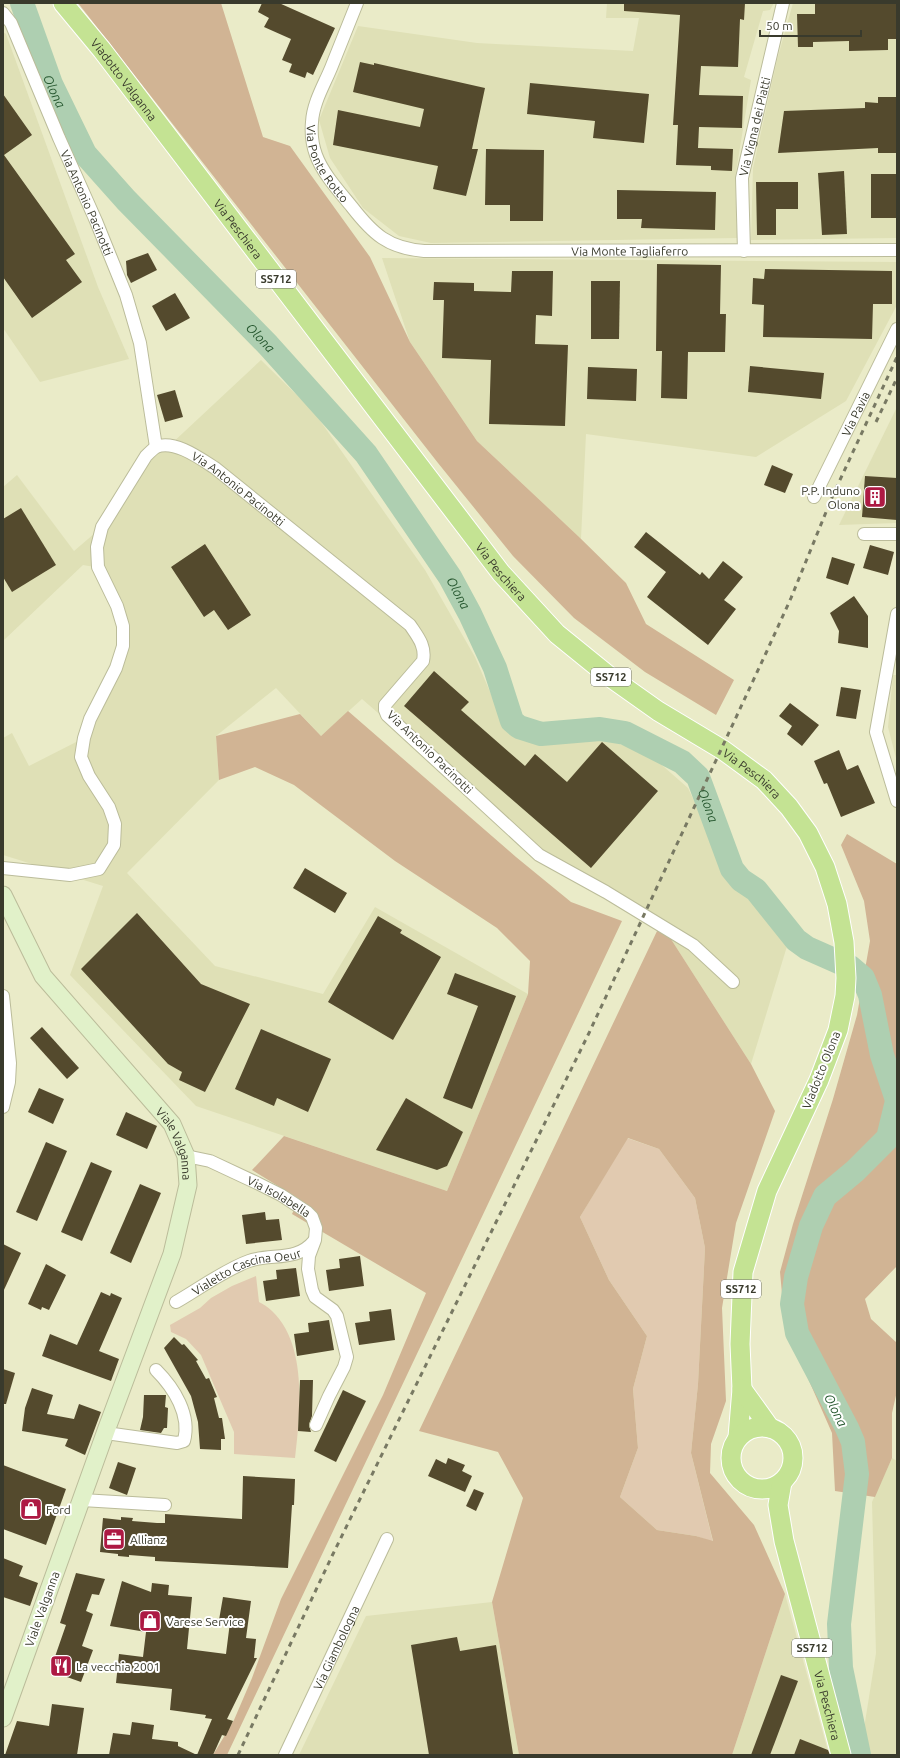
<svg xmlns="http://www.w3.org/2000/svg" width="900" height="1758" font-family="Ubuntu,sans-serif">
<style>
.built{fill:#dfe0b6}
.green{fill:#e1cab0}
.forest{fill:#d1b494;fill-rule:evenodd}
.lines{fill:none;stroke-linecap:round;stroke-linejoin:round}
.river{stroke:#aecfb1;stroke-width:24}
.building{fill:#544a2d}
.minor-casing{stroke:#bbbc9a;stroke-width:14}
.secondary-casing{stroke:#bbbc9a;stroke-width:19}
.primary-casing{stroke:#fff;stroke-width:21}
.minor{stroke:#fff;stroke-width:12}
.secondary{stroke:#e1f1c9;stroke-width:17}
.primary{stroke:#c4e393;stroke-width:19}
.rail{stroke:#787963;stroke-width:3;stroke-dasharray:5 5;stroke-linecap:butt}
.labels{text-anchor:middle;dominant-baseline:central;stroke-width:4;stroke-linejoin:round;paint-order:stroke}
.shield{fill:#fff;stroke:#74756b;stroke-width:1}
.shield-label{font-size:11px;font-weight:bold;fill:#393a2c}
.street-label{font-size:12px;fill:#393a2c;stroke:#fff}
.poi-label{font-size:12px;fill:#393a2c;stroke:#fff;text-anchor:start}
.water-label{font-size:13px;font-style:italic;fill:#285931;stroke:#fff}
</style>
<rect width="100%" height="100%" fill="#eaebc8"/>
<!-- built -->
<g class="built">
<path d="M607,3h167l-4,7 -7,1 -19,66 7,3 -16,98 2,60 -306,5 -32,-7 -36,-28 -33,-50 -11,-38 39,-94 119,17 156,8 6,-33h-33z"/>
<path d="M793,3h104v235l-146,2 2,-72 24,-108z"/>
<path d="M3,32l3,2 92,253 31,72 -89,23 -37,-54z"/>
<path d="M382,258l515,4v43l-51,96 -90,56 -170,-23 -5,105 -104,-98 -67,-99z"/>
<path d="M261,360l53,52 111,158 50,87 28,65 36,20 66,-2 42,12 41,36 39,84 61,71 -37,121 -82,-128 -129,-82 -178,-155 -41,37 -45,-48 -60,48 3,44 -92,93 88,93 108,28 52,-87 153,87 -81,197 -251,-85 -126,-131 33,-89 -100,-31v-117l9,-5 17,33 55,-28 39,-92 -23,-78 -17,-3 -80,76v-154l14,-12 57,76 28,-24 44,-71 23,-10z"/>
<path d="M897,407v116l-58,2z"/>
<path d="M893,675h4v87l-9,-35z"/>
<path d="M892,1458l5,3v294h-30l-5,-14 14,-88 -4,-151z"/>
<path d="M785,1594l44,161h-97z"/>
<path d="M492,1602l27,153h-220l67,-139z"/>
</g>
<!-- green -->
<g class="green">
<path d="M627,1138l32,11 36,49 10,50 -7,136 -7,69 22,89 -17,-6 -39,-6 -37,-33 18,-49 -5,-59 14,-53 -38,-56 -29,-63z"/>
<path d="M256,1276l3,26c4,2 9,5 13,9 36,34 28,102 23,147l-61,-4v-22l-33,-77 -15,-16 -15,-7 -1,-7 30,-17 11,-10 21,-12z"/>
</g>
<!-- forest -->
<g class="forest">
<path d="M78,3h143l42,134 27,9 80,111 40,85 67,99 101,95 48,47 20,41 88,56 -18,35 -71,-43 -71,-54 -61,-62 -75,-93z"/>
<path d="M348,711l168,146 55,45 51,19 -395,834h-14l21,-35 18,-42 29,-79 102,-204 43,-102 -134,-79 7,-15 -47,-29 32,-34 163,55 81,-197 2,-33 -33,-33 -102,-67 -101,-76 -39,-18 -36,13 -3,-44 84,-22 21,22z"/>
<path d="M847,834l50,30v402l-32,33 6,20 26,24v48l-5,22v45l-17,39 -40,-6 -3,-58 -47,-107 -5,-54 13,-48 40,-125 24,-84 13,-74 -6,-40 -23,-56z"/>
<path d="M658,929l11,7 82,128 24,47 -39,112 -14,85 4,93 -15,43 -1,29 44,52 31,69 -53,161h-213l-27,-153 31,-104 -25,-46 -79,-21zM628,1138l31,11 36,49 10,50 -7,136 -7,69 22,88 -17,-5 -39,-6 -37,-33 18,-49 -5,-59 14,-53 -38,-56 -29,-63z"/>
</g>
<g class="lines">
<!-- river -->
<g class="river">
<path id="s1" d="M22,3l29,81 34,70 41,46 142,145 98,109 84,123 20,37 25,54 17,53 7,6 22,7 59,-5 25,4 57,29 16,15 34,92 9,11 15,10 40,50 11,8 43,19 13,11 7,17 12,60 15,45"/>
<path d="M859,1755l-18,-87 -2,-44 18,-150 -4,-32 -6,-14 -50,-95 -5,-29 4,-27 15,-51 14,-30 30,-25 33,-33 9,-37"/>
</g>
</g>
<!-- building -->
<g class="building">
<path d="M262,3h17l56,25 -22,47 -6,-3 -2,6 -16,-6 3,-8 -10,-4 9,-21 -27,-12 5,-9 -11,-6z"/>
<path d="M624,3h121l-1,17 -4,-1 -2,48 -37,-1 -2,29 44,1 -1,32 -43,-1 -1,21 35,1 -1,22 -21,-1v-4l-35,-1 2,-40h-5l7,-110 -56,-4z"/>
<path d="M815,3h82v36h-9v11l-39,1v-10l-36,1v5h-15l-1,-33h18z"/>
<path d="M360,62l14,3v-2l111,25 -13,61h6l-12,47 -33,-7 5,-23 -105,-21 5,-35 82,17 4,-18 -71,-17z"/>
<path d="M530,83l119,11 -5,49 -51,-5 2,-17 -68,-7z"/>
<path d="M3,94l29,41 -28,20 71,99 -9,6 16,22 -50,36 -29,-41z"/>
<path d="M878,97h19v56h-19v-5l-100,5 6,-42 81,-3v-6l13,1z"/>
<path d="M486,149l58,1 -1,71h-33v-16h-25z"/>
<path d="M844,171l3,63 -25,1 -4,-62z"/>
<rect x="871" y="174" width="26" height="44"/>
<path d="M756,182h42v27h-22v26h-19z"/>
<path d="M617,190l99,2 -1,38 -74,-2 1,-9h-25z"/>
<path d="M148,253l9,17 -26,13 -4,-8 -1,-14z"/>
<path d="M657,264l64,1 -1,49h6l-1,38h-37l-1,47 -26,-1 1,-47h-6z"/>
<path d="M765,269l127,2v33h-19l-1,35 -109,-2 1,-32 -12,-1 1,-26 11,1z"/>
<path d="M512,271h41l-1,45 -16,-1 -1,29 33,1 -3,81 -76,-2 2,-64 -49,-2 2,-58h-11l1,-18 40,1v8l37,1z"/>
<path d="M591,281h29l-1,58h-28z"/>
<path d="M175,293l15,25 -24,13 -14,-25z"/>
<path d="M750,366l74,7 -3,26 -73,-7z"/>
<path d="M588,367l49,2 -1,32 -49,-2z"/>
<path d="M175,390l8,27 -18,5 -8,-27z"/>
<path d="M772,465l21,9 -8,19 -21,-8z"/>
<path d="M865,476l32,2v42l-35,-3z"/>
<path d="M21,508l35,57 -44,27 -9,-15v-58z"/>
<path d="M646,532l54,43 2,-3 7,7 14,-18 20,16 -19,23 12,9 -28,36 -61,-48 19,-25 -32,-25z"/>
<path d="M205,544l46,71 -23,15 -14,-20 -10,7 -33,-50z"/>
<path d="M870,545l24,7 -6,23 -25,-7z"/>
<path d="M832,557l23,7 -7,21 -22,-7z"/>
<path d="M854,596l14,20v32l-30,-5 1,-12 -9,-18z"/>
<path d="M434,671l35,31 -8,8 64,56 10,-12 32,28 35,-40 56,49 -67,77 -187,-162z"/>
<path d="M841,687l20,3 -5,29 -20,-3z"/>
<path d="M790,703l29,22 -17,21 -15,-12 5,-8 -13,-10z"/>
<path d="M839,750l8,20 11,-5 17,38 -34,14 -14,-34 -3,1 -10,-23z"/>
<path d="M305,868l42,25 -12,20 -42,-25z"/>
<path d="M137,913l64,71 49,20 -45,88 -26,-12 3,-8 -14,-8 -87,-95z"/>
<path d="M378,916l24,14 -2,3 41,24 -48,83 -65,-38z"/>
<path d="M455,973l61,23 -44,113 -29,-11 35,-92 -31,-12z"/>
<path d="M42,1027l37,41 -12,11 -37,-41z"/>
<path d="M261,1029l70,30 -23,53 -31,-14 -3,8 -39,-17z"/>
<path d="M39,1088l25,11 -11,25 -25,-12z"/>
<path d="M406,1098l57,34 -16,34 -10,4 -61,-20z"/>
<path d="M126,1112l31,14 -10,23 -31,-14z"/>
<path d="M46,1142l21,9 -30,70 -21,-9z"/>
<path d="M91,1162l21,9 -30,70 -21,-9z"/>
<path d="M140,1184l21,9 -30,70 -21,-10z"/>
<path d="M265,1212l1,8 13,-1 3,21 -36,4 -4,-29z"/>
<path d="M3,1244l18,9 -18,39z"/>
<path d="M360,1256l4,30 -35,5 -3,-21 14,-2 -1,-9z"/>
<path d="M46,1264l20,11 -17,35 -7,-3 -1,3 -13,-6z"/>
<path d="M296,1268l4,28 -34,5 -3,-20 14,-2 -1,-9z"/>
<path d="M101,1292l9,4 1,-3 11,5 -23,53 20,8 -8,22 -69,-25 8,-22 27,11z"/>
<path d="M391,1309l4,31 -36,5 -4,-22 15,-2 -1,-9z"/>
<path d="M329,1320l5,30 -37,6 -3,-22 15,-2 -1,-9z"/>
<path d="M174,1337l8,8 2,-1 14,16 -2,1 10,18 3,-1 8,19 -3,1 5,20h3l3,21h-4v11l-21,-1 -2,-27 -7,-26 -27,-48z"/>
<path d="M3,1369l12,4 -9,31h-3z"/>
<path d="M300,1380h13l-1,36 -3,9 2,7 -13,-1z"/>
<path d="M32,1388l21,7 -6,19 27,5 5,-15 22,8 -16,43 -20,-9 3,-7 -46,-8 3,-23z"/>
<path d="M343,1390l23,11 -30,61 -22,-11z"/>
<path d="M144,1395h22l-1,12 3,1 -1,20h-3l-3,5 -21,-3 3,-13z"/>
<path d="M448,1458l17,7 -3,6 10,5 -7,16 -37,-16 8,-17 10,5z"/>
<path d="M118,1462l18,6 -9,27 -18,-7z"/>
<path d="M3,1465l63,24 -20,56 -43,-16z"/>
<path d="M243,1476l52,3 -1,26h-2l-4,63 -133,-7v-4l-26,-2v2l-11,-1v-2l-18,-2 3,-34 18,2v-3l12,1 -1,3 25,2h8v-9l77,5z"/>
<path d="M474,1489l10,4 -8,18 -10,-5z"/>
<path d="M3,1558l20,8 -4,10 19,7 -8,23 -27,-9z"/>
<path d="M76,1573l29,6 -6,16 -7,-1 -6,17 7,3 -11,32 11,4 -12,32 -31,-11 16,-46 -6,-2z"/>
<path d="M122,1581l29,11 1,-9 17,2 -1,10 24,2 -5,52 39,5 4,-32 -11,-2 4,-23 28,4 -5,37 10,1 -2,19h3l-30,61 6,2 -7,15 -4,-1 -9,20h-104l4,-22 17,2 2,-13 22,3 -2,14 26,3v4l19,9 15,-36 -7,-1 1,-3 -36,-5 2,-21 -56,-6 3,-29 24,3 3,-25 -36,-6z"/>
<path d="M457,1637l3,14 36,-6 17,109 -84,1 -18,-110z"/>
<path d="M781,1675l17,6 -28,74h-19z"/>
<path d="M52,1704l32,4 -7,47h-72l12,-34 32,5z"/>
<path d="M800,1739l28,11 2,5h-36z"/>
</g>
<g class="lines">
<!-- minor casing -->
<g class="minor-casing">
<g id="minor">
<path id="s2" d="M357,3c-9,22 -17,43 -26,65 -7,17 -18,35 -19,54 -1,11 0,22 4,33 7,19 23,36 36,52 21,27 36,41 72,44l473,-1"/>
<path id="s3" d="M3,13l8,10 48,115 37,83 30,74 14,48 16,104"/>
<path id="s4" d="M744,251l-2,-73 41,-175"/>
<path id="s5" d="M814,497l83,-168"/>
<path d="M864,534h33"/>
<path d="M897,614l-21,118 21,69"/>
<path id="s6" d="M3,868l67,7 29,-6 15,-24 1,-21 -6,-17 -20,-31 -8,-19 3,-19 6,-19 26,-51 7,-22v-20l-6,-20 -19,-39 -1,-20 5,-20 44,-71c3,-3 7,-7 10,-9 18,-8 45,12 59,21l195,157c8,12 16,21 13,36l-38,44v5l2,5 152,140 67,37 87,53 40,37"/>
<path d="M3,996l7,67 -1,19 -6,25"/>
<path id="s7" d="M186,1156l24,5 47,22 24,12 26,17 5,5 4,11 -1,12 -6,16 -1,13 4,21 3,7 18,13 4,6 10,41 -3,10 -15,29 -13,29"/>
<path id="s8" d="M176,1302c21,-12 50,-33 73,-41 23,-8 48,1 65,-20"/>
<path d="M106,1433l71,10 7,-2c7,-26 -10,-53 -28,-71"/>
<path d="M82,1500l83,5"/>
<path id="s9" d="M285,1755l102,-216"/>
</g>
</g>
<!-- secondary casing -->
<g class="secondary-casing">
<g id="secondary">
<path id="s10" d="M3,895l40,81 129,148 14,32 2,29 -16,69 -65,174 -104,290"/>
</g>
</g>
<!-- primary casing -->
<g class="primary-casing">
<g id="primary">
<path id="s11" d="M63,3l39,47 399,523 56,61 53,43 48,34 65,39 41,30 25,27 19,26 17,34 12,37 7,38 2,36 -1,18 -7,34 -19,50 -52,111 -24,81 -3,72 2,45 -4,48"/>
<path d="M742,1389l28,39"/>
<circle cx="762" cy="1458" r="31"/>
<path id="s12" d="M782,1482l-4,23 6,36 57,214"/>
</g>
</g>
<!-- minor -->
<use href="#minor" class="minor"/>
<!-- secondary -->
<use href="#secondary" class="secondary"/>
<!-- primary -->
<use href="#primary" class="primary"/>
<!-- rail -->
<g class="rail">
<path d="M876,422l21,-44"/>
<path d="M238,1755l94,-199 257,-523 177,-380 25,-55 42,-103 64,-138"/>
</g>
</g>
<!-- icons -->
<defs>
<g id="building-square" transform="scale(1.15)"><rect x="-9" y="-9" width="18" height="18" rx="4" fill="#ad1943" stroke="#fff"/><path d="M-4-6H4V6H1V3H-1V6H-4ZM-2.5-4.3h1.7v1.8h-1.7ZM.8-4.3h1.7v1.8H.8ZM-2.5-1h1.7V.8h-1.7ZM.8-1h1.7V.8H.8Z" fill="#fff"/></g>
<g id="shop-square" transform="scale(1.15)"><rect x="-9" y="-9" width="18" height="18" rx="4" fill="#ad1943" stroke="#fff"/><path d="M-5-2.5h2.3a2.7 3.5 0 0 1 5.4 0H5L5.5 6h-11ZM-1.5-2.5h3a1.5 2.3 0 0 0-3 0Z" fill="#fff"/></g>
<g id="office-square" transform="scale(1.15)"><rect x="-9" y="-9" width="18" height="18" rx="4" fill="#ad1943" stroke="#fff"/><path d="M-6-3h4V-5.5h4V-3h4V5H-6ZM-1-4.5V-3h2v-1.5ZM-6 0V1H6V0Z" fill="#fff"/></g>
<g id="restaurant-square" transform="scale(1.15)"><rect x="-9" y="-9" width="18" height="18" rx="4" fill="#ad1943" stroke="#fff"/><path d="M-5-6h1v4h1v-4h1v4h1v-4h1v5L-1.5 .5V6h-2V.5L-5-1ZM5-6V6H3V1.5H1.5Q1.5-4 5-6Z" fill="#fff"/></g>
</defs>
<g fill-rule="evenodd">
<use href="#building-square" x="875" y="497"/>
<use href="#shop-square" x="31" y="1509"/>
<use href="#office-square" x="114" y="1539"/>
<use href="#shop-square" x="150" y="1621"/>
<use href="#restaurant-square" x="61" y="1666"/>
</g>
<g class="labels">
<!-- shield labels -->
<g class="shield">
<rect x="256" y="270" width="40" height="18" rx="3"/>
<rect x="591" y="668" width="40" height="18" rx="3"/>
<rect x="721" y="1280" width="40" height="18" rx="3"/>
<rect x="792" y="1639" width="40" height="18" rx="3"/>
</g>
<g class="shield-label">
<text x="276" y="279">SS712</text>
<text x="611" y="677">SS712</text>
<text x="741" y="1289">SS712</text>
<text x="812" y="1648">SS712</text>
</g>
<!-- street labels -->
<g class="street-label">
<text stroke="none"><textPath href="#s11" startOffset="98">Viadotto Valganna</textPath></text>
<text stroke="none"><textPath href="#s4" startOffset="126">Via Vigna dei Piatti</textPath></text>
<text stroke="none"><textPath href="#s2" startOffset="173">Via Ponte Rotto</textPath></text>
<text stroke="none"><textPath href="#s3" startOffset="208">Via Antonio Pacinotti</textPath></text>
<text stroke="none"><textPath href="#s11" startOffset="286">Via Peschiera</textPath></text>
<text stroke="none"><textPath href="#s2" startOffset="518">Via Monte Tagliaferro</textPath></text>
<text stroke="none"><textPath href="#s5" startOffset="93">Via Pavia</textPath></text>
<text stroke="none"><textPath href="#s6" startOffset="659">Via Antonio Pacinotti</textPath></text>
<text stroke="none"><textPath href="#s11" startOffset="718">Via Peschiera</textPath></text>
<text transform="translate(430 752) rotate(44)">Via Antonio Pacinotti</text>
<text stroke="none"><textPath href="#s11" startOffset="1042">Via Peschiera</textPath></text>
<text transform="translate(821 1070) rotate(-68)">Viadotto Olona</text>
<text stroke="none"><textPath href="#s10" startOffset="306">Viale Valganna</textPath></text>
<text stroke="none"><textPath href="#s7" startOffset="102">Via Isolabella</textPath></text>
<text stroke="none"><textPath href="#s8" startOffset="78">Vialetto Cascina Oeur</textPath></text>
<text transform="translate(42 1609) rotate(-70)">Viale Valganna</text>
<text stroke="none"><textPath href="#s9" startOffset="119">Via Giambologna</textPath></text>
<text stroke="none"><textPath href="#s12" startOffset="230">Via Peschiera</textPath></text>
</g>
<!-- poi labels -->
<g class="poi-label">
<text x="860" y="490" text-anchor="end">P.P. Induno<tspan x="860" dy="14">Olona</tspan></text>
<text x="46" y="1509">Ford</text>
<text x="130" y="1539">Allianz</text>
<text x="166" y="1621">Varese Service</text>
<text x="76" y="1666">La vecchia 2001</text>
</g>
<!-- water labels -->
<g class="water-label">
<text stroke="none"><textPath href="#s1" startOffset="94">Olona</textPath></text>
<text stroke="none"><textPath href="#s1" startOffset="418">Olona</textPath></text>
<text stroke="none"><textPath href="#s1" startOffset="742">Olona</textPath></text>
<text stroke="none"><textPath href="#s1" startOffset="1114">Olona</textPath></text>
<text transform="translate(836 1410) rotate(63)">Olona</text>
</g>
</g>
<!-- border -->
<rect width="900" height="1758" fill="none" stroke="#393a2c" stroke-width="8"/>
<!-- scale -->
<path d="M760 30v6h101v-6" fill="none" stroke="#393a2c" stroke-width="2"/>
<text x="766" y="30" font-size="12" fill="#393a2c" stroke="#ffffff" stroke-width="3" paint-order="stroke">50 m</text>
</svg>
